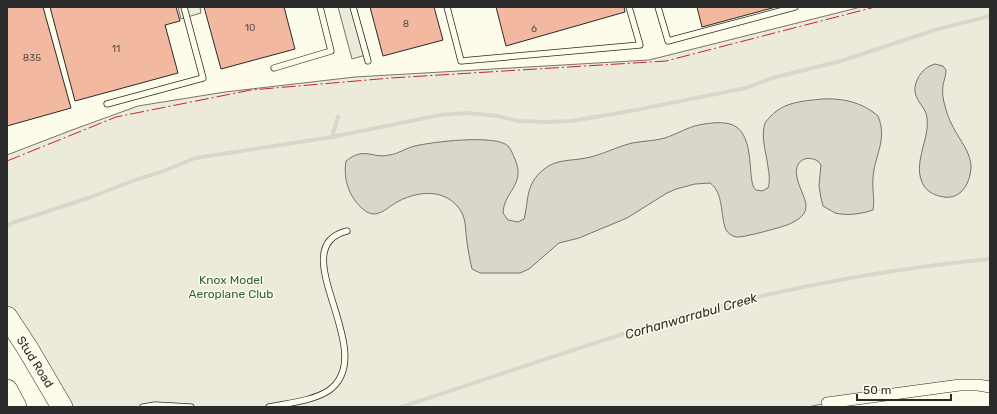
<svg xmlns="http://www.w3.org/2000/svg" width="997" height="414" font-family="Rubik,sans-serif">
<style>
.green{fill:#ecebdb;stroke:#74746e}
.parking{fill:#eceadb;stroke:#74746e}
.water{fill:#d8d7c9;stroke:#74746e}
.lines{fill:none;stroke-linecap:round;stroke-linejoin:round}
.stream{stroke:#d8d7c9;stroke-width:4}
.building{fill:#f2b8a0;stroke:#2b2b2b}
.lane-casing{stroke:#2b2b2b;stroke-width:7}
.street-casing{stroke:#2b2b2b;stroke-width:12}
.highway-casing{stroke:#2b2b2b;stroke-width:22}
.lane{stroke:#fdfbea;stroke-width:5.5}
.street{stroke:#fdfbea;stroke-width:11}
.highway{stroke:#fdfbea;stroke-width:21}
.power{stroke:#c62828;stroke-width:1;stroke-dasharray:14 3 2 3;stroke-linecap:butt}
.labels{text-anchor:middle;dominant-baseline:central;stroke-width:3;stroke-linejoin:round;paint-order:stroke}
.number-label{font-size:10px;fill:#5d4e48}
.park-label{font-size:12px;fill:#34623c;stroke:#fdfbea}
.street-label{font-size:12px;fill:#2b2b2b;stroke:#fdfbea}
.water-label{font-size:13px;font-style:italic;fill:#2b2b2b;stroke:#fdfbea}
</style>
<rect width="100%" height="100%" fill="#fdfbea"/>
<!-- green -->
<path class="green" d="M861,7h129v380l-163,16 -19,4h-746l-55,-90v-162l65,-25 66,-24 87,-14 130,-15 294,-17z"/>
<!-- parking -->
<g class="parking">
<path d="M178,7h22l1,6 -20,6z"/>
<path d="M338,7h18l13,47 -17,5z"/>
</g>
<!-- water -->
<g class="water">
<path d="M935,64l8,2 3,4c0,6 -2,10 -3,15 -1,7 0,15 2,21 2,9 7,20 12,28 6,10 14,21 14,33 -1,19 -12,35 -32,29 -6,-2 -11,-4 -15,-10 -13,-21 6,-46 3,-68 -1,-12 -14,-18 -12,-31 2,-11 9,-20 20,-23z"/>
<path d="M822,99c20,-1 40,3 56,17 10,24 -4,40 -5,62 -1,11 2,22 0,32 -11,4 -27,6 -38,3 -4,-2 -8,-5 -12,-7l-2,-8 -2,-12 2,-21 -3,-4c-6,-3 -12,-4 -17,0 -12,10 3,32 5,43 0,4 0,6 -2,9 -2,5 -12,10 -17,12 -8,3 -45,13 -51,12 -5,-1 -8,-4 -10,-7 -6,-15 -2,-37 -16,-47l-15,1 -19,5 -9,4 -40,25 -48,20 -20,5 -30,26 -9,4h-40l-8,-4c-2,-9 -4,-18 -5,-27 -2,-12 0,-25 -9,-35 -14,-18 -40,-16 -59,-6 -7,3 -15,12 -24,13 -4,0 -7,-1 -11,-4 -15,-12 -21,-31 -18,-49 19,-15 26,-2 43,-6 9,-1 17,-7 26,-9 16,-4 81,-12 93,0 3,3 5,9 7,13 11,26 -11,32 -12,54l5,7 10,2 6,-3c5,-19 1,-34 19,-49 12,-11 28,-9 43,-12 16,-3 30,-11 46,-15 11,-2 22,-2 33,-5 12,-4 23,-11 34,-13 10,-2 24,-4 34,0 24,11 13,59 23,65l6,1 6,-3c3,-9 0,-19 -1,-28 -2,-11 -6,-25 -2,-37 1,-2 4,-5 6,-7 13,-14 32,-15 51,-17z"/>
</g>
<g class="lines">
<!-- stream -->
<g class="stream">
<path d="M332,137l108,-22 27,-2 31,3 20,5 28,1 26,-1 64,-11 110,-22 26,-10 69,-17 97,-32 52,-13"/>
<path d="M7,226l5,-3 79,-26 44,-17 29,-9 31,-13 137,-21 6,-20"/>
<path d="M401,407c94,-30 187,-64 282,-91 101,-28 204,-47 307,-57"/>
</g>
</g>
<!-- building -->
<g class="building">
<path d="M7,7h36l28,101 -64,18z"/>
<path d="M50,7h126l4,14 -15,4 13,48 -103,28z"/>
<path d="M204,7h80l11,42 -74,20z"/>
<path d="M370,7h64l9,33 -60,16z"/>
<path d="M496,7h128l1,5 -119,34z"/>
<path d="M697,7h79l-74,20z"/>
</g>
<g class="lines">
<!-- lane casing -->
<g class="lane-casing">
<g id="lane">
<path d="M353,7l15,54"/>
<path d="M447,7l14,54 179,-16 -11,-38"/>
<path d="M658,7l10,34 127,-34"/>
<path d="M274,68l57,-17 -11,-44"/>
<path d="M107,104l96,-26 -19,-71"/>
<path d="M143,407l12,-2 36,2"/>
<path d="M269,407c19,-4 43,-6 59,-16 55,-37 -48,-144 19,-160"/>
</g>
</g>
<!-- street casing -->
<g class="street-casing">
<path id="street" d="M827,403l133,-18h18l12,2"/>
</g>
<!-- highway casing -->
<g class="highway-casing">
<g id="highway">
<path d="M7,317l21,32 34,58"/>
<path d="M7,390l9,17"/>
</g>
</g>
<!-- lane -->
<use href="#lane" class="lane"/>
<!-- street -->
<use href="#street" class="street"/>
<!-- highway -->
<use href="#highway" class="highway"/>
<!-- power -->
<path class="power" d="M7,161l109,-44 135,-27 140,-12 275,-17 209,-54"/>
</g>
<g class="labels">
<!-- number labels -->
<g class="number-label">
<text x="406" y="24">8</text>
<text x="250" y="28">10</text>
<text x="534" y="29">6</text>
<text x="116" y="49">11</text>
<text x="32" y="58">835</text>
</g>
<!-- park labels -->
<g class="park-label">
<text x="231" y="280">Knox Model<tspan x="231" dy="14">Aeroplane Club</tspan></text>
</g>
<!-- street labels -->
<g class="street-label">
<text transform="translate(35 362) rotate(58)">Stud Road</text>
</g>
<!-- water labels -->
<g class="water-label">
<text transform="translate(691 316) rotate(-16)">Corhanwarrabul Creek</text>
</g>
</g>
<!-- border -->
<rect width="997" height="414" fill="none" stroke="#2b2b2b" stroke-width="16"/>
<!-- scale -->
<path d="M857 394v6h94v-6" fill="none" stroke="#2b2b2b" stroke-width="2"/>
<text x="863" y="394" font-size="12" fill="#2b2b2b" stroke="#fdfbea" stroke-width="3" paint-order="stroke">50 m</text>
</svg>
